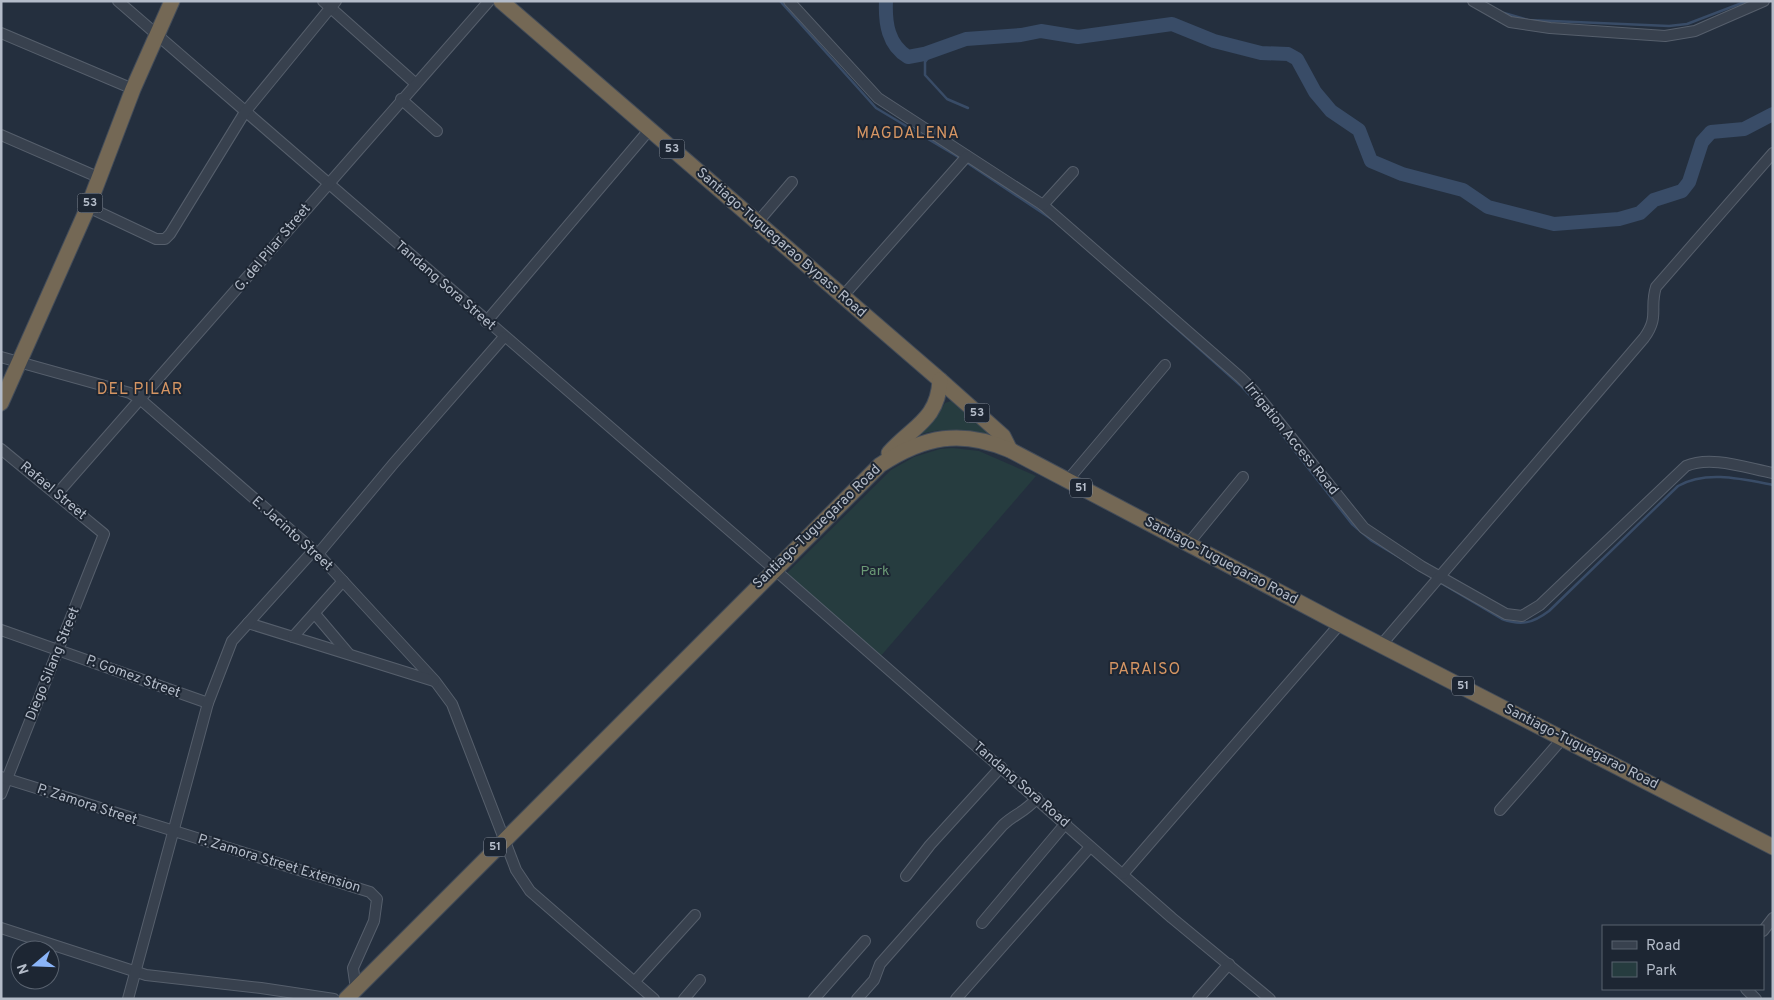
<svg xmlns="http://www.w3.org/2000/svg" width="1774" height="1000" font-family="Overpass,sans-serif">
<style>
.green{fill:#263c3f}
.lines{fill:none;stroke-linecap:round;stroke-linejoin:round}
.stream{stroke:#394c67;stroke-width:2.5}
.river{stroke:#394c67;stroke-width:14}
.minor-casing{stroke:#565f6c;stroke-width:12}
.highway-casing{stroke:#434c59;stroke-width:17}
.minor{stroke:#38414e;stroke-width:10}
.highway{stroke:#746855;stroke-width:15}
.labels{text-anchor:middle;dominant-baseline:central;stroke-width:4;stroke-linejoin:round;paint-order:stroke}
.shield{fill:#1d2633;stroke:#878f9c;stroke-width:1}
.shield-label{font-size:12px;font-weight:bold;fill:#b4bcc9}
.street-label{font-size:14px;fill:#b4bcc9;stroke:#1d2633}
.park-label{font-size:14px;fill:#6b9a76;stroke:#1d2633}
.quarter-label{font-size:16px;letter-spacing:1px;fill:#d59563;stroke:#1d2633}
</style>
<rect width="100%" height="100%" fill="#242f3e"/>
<!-- green -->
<g class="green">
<path d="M951,401l46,40c-28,-10 -51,-16 -81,-5l25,-26 4,-7z"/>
<path d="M953,448l26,3 57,25 -156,181 -94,-83 105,-104 23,-13 26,-8z"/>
</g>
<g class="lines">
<!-- stream -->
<g class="stream">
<path d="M780,1l96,107 84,50"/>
<path d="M1504,13l24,7 141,6 18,-2 60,-23"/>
<path d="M933,51l-8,11v13l22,24 21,9"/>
<path d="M966,162l87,58"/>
<path d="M1157,311l83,74 18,19 94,120 20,17 32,19"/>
<path d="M1441,583l61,36c20,7 31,4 47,-8l129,-125c28,-16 64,-7 95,-1"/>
</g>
<!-- river -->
<path class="river" d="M886,1c-1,22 2,44 22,56l16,-3 42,-15 55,-4 20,-4 37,6 94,-13 42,17 47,12 27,1 9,5 18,33 16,19 28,19 12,31 31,13 61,16 25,17 66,17 65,-5 21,-6 14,-13 28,-9 7,-9 13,-40 9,-10 33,-3 29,-15"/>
<!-- minor casing -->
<g class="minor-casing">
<g id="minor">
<path d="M118,1l656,568 398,349 98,81"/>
<path d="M323,1l93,83"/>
<path d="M789,1l89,97 165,107 197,172 14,14 110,137 57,38 85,48 16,2 18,-11 146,-139c25,-11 60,2 87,7"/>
<path d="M1473,1l37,21 40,6 115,8 30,-5 69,-30"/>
<path d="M1,33l132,56"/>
<path d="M401,99l36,32"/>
<path d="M1,135l99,43"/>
<path d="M1043,205l30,-33"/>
<path d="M88,207l68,32h9l5,-5 75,-122 91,-111"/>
<path d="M757,223l35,-41"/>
<path d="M843,296l124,-140"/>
<path d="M486,322l164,-193"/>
<path d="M1,357l129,36 10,6 178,155 117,127 17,23 64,166 14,21 124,108"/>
<path d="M1,449l103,85 -103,260"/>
<path d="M1067,481l98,-116"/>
<path d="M57,494l432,-493"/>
<path d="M1188,544l55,-67"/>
<path d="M318,554l76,-91 110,-126"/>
<path d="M315,614l33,39"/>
<path d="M248,623l186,58"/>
<path d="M1,630l207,73"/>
<path d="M293,637l50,-56"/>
<path d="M1382,644l262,-306c16,-22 5,-29 12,-51l117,-134"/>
<path d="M1,777l369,115 7,7 -3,22 -21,47 3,21"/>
<path d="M1500,810l63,-72"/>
<path d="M1123,874l217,-250"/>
<path d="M906,876l24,-31 71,-78"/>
<path d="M982,923l84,-100"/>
<path d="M1,928l145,47 115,13 73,11"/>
<path d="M1763,931l10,-13"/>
<path d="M635,981l60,-66"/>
<path d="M1746,989l10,10"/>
<path d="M128,999l80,-296 24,-62 81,-90"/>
<path d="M684,999l16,-19"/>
<path d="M814,999l51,-58"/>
<path d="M857,999l17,-19 6,-16 123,-139c13,-12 21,-12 34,-27"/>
<path d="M956,999l134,-152"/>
<path d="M1198,999l31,-35"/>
</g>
</g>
<!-- highway casing -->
<g class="highway-casing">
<g id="highway">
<path d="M501,1l439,379 63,56 7,14"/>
<path d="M1,403l87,-196 45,-118 39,-88"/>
<path d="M889,453c24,-27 49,-33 51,-73"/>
<path d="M346,999l534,-534c44,-29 81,-36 130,-15l330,174 433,223"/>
</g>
</g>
<!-- minor -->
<use href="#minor" class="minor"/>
<!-- highway -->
<use href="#highway" class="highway"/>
</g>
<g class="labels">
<!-- shield labels -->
<g class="shield">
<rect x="659.5" y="139.5" width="25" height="19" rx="4"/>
<rect x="77.5" y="193.5" width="25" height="19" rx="4"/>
<rect x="964.5" y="403.5" width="25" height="19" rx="4"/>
<rect x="1070" y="478.5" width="22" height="19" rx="4"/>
<rect x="1452" y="676.5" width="22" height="19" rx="4"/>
<rect x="484" y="837.5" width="22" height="19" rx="4"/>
</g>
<g class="shield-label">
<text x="672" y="149">53</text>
<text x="90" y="203">53</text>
<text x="977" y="413">53</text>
<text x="1081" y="488">51</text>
<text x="1463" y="686">51</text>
<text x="495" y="847">51</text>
</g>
<!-- street labels -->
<g class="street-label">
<text transform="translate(781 243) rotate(41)">Santiago-Tuguegarao Bypass Road</text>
<text transform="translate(273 248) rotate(-50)">G. del Pilar Street</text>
<text transform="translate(445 286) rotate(41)">Tandang Sora Street</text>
<text transform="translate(1291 439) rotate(51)">Irrigation Access Road</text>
<text transform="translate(53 491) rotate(40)">Rafael Street</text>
<text transform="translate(817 527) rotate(-44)">Santiago-Tuguegarao Road</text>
<text transform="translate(292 534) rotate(42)">E. Jacinto Street</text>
<text transform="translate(1221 561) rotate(28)">Santiago-Tuguegarao Road</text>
<text transform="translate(53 664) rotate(-68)">Diego Silang Street</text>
<text transform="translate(133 677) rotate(20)">P. Gomez Street</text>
<text transform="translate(1581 747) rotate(27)">Santiago-Tuguegarao Road</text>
<text transform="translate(1021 785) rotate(41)">Tandang Sora Road</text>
<text transform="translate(87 805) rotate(18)">P. Zamora Street</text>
<text transform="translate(279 864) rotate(17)">P. Zamora Street Extension</text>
</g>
<!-- park labels -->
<g class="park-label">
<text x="875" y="571">Park</text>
</g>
<!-- quarter labels -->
<g class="quarter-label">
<text x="908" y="134">MAGDALENA</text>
<text x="140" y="390">DEL PILAR</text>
<text x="1145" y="670">PARAISO</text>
</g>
</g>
<!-- border -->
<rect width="1774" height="1000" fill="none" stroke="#b4bcc9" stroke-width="5"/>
<!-- legend -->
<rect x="1602" y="925" width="162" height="65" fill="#1d2633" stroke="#59626f"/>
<rect x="1612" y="941" width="25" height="8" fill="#38414e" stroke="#59626f"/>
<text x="1646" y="950" font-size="15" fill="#b4bcc9">Road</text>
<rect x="1612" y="962" width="25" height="15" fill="#263c3f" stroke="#59626f"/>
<text x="1646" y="975" font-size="15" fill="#b4bcc9">Park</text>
<!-- north arrow -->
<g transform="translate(35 965) rotate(251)"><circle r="24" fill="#1d2633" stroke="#59626f"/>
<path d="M0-4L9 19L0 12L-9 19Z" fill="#8ab4f8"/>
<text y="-8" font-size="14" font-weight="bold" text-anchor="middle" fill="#b4bcc9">N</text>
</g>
</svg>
